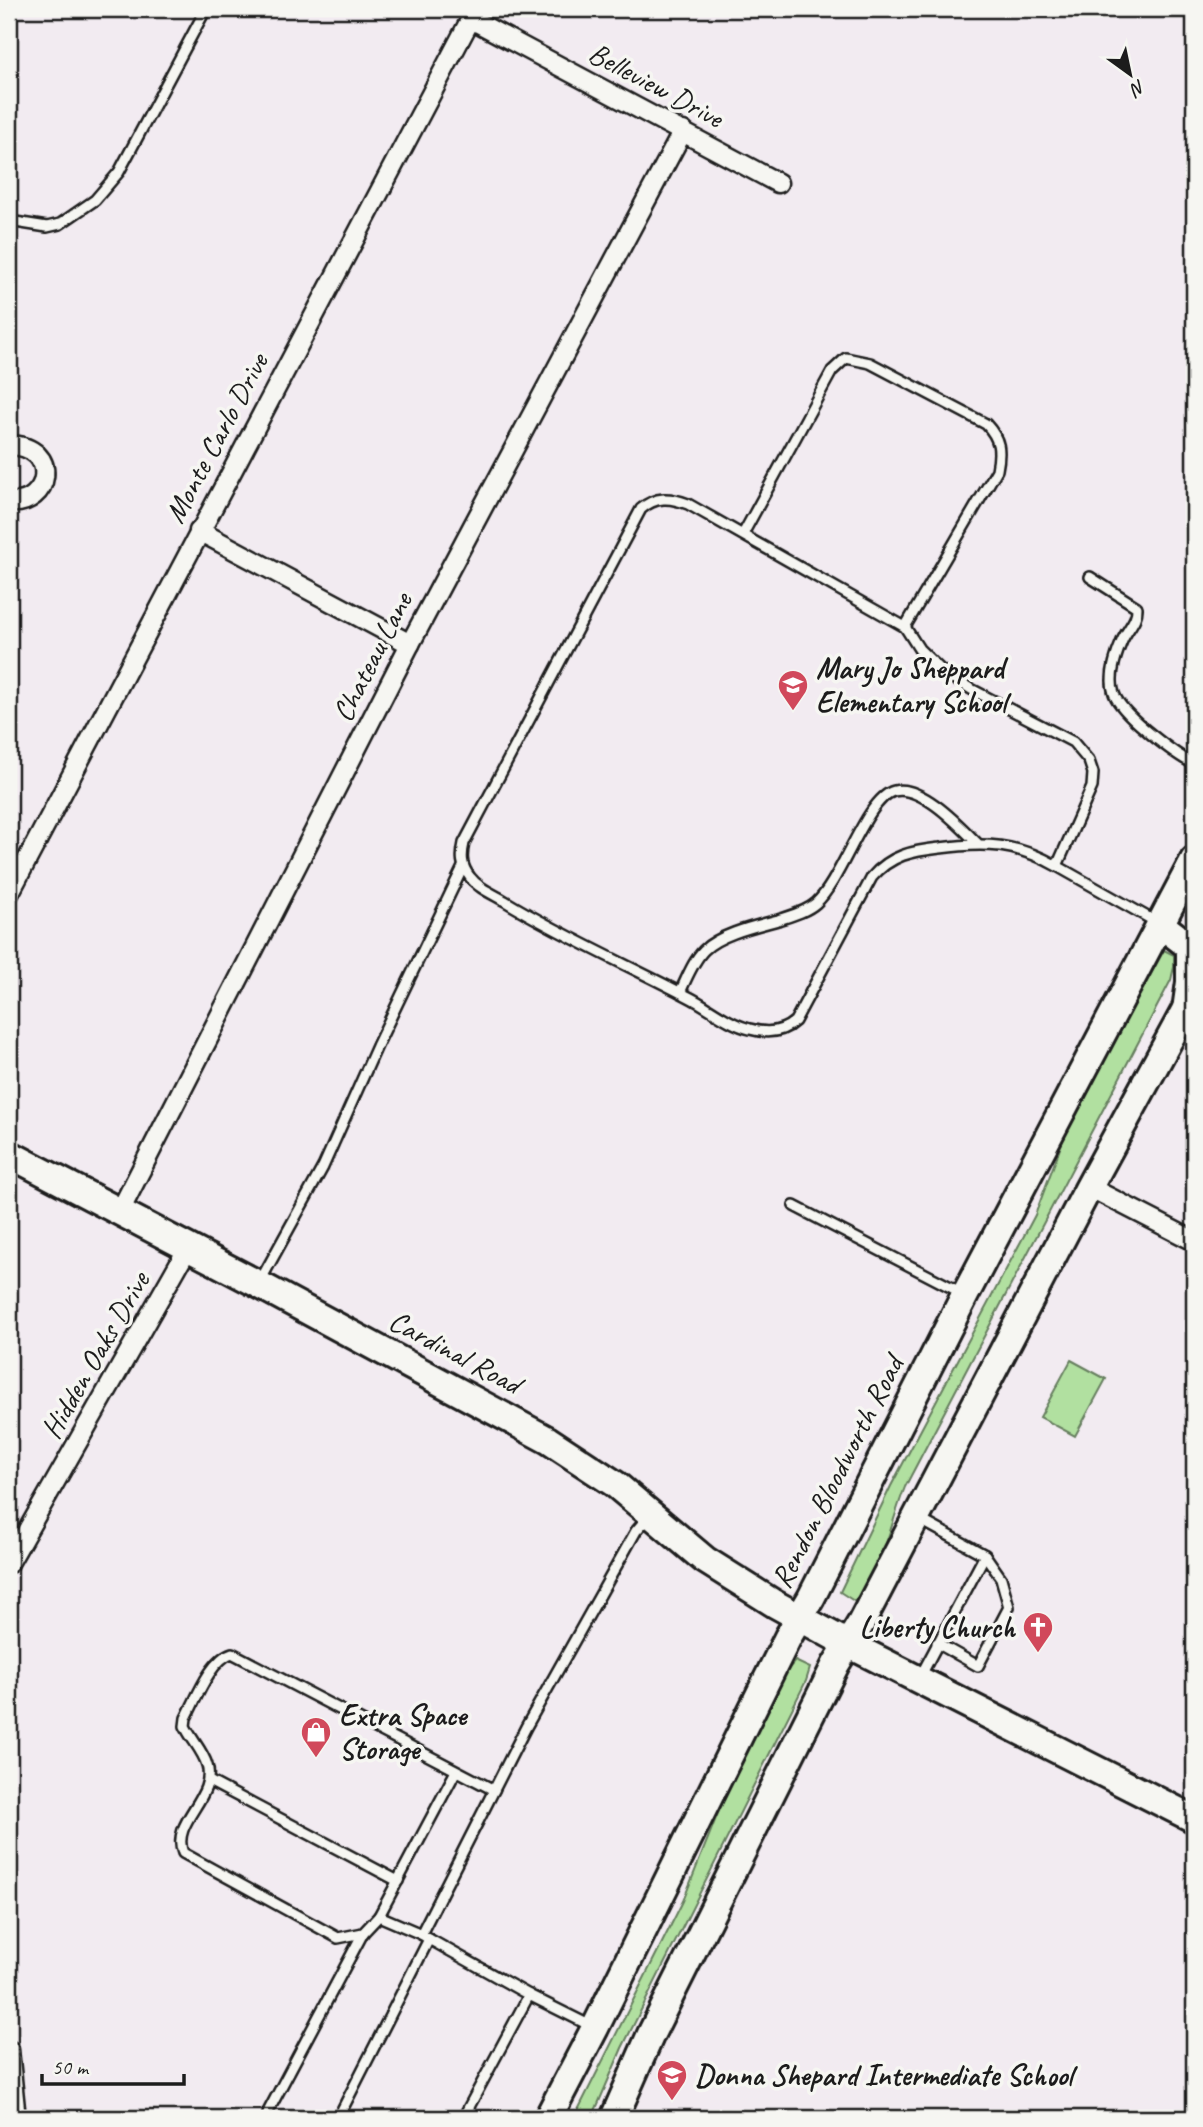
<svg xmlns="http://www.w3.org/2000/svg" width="1203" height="2127" font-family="Caveat,sans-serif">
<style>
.green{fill:#b1e0a0;stroke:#667e5e;stroke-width:2}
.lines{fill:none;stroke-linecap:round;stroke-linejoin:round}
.lane-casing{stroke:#1c1c1c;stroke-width:14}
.street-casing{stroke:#1c1c1c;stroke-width:23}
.secondary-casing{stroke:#1c1c1c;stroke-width:32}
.lane{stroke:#f6f6f2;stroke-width:9}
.street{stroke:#f6f6f2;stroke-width:18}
.secondary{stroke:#f6f6f2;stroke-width:26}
.labels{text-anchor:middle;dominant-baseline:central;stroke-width:7;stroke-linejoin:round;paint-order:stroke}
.street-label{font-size:30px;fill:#1c1c1c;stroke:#f6f6f2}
.poi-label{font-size:30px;font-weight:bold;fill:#1c1c1c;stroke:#f6f6f2;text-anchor:start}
</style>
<rect width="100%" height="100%" fill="#f2ebf1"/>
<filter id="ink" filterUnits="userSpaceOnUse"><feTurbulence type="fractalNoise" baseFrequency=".0143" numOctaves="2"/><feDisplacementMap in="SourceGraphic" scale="14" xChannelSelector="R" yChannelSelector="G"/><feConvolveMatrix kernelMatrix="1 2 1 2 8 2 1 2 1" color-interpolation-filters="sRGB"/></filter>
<g filter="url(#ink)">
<!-- green -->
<g class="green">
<path d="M1164,950l10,5v12l-3,13 -10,19 -256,488c-14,35 -23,87 -51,114l-14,-9 51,-106 144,-271 33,-88z"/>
<path d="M1071,1360l35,19 -31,57 -35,-19z"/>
<path d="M795,1661l15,7 -4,13 -184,367 -30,70h-18l109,-217 45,-113 57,-115z"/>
</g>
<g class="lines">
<!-- lane casing -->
<g class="lane-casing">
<g id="lane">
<path d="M9,221l38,6 13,-3 35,-24 24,-28 87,-163"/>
<path d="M743,534l89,-163 14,-13 24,5 116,61c14,15 15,26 11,46l-92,157"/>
<path d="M1090,577l47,30c1,13 -10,22 -15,34 -7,16 -15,40 -6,57 11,20 58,56 78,66"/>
<path d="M1057,866l35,-79 1,-14 -4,-12 -16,-19 -102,-53 -28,-17 -24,-23 -14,-22 -217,-123c-18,-7 -32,-8 -47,5l-177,334c-3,13 -3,23 6,34 8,11 23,17 35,24 59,36 123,64 184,96 20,10 39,27 61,32 17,5 32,4 45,-8l77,-144c19,-22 40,-26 68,-29 44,-6 77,-5 117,18l101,57"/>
<path d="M680,992c7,-14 13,-31 24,-42 16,-16 52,-24 74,-30 12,-4 28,-8 38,-17 26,-23 50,-105 78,-112 27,-7 66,35 83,52"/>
<path d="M794,1206l170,88"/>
<path d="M259,1283l64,-116 54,-121 86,-179"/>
<path d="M919,1519l66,36 -65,122"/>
<path d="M937,1643l41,23 31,-59 -8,-29 -16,-23"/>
<path d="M209,1781l189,100"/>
<path d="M379,1916l77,-145"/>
<path d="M421,1934l-42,-18 -16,17 -25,5 -155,-85c-13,-31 34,-56 24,-88 -4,-14 -16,-26 -22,-39l1,-8c10,-19 25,-59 46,-65l262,137"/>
<path d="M429,1939l-8,-5 105,-207 110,-196 14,-16"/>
<path d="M267,2118l2,-8 94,-177"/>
<path d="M338,2118l91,-179 100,56 64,32"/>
<path d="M463,2118l66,-123"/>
</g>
</g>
<!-- street casing -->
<g class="street-casing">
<g id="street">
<path d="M471,19l307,164"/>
<path d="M9,445c53,1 41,62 0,57"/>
<path d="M199,531l211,113"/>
<path d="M9,894l467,-885"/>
<path d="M1089,1187l105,54"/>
<path d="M119,1213l291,-569 273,-513"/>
<path d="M9,1563l179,-315"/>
<path d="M9,2050l7,68"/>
</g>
</g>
<!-- secondary casing -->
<g class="secondary-casing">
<g id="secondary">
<path d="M1160,924l30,23v35l-4,28"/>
<path d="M9,1154l249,130 290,156 67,44 90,76 70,44 73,40 346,175"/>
<path d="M548,2118l47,-90 193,-391 23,-39 154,-303 229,-435"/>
<path d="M614,2118l37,-84 185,-370 25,-41 228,-436 105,-193"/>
</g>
</g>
<!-- lane -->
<use href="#lane" class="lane"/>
<!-- street -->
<use href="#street" class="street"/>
<!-- secondary -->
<use href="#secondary" class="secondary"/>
</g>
</g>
<!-- icons -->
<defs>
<g id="school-pin" transform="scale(1.575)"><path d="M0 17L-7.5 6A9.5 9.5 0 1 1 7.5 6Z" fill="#d1495b" stroke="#f6f6f2"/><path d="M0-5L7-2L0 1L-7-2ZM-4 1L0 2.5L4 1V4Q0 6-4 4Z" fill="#fff"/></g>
<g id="church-pin" transform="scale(1.575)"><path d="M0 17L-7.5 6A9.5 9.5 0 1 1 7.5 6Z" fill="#d1495b" stroke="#f6f6f2"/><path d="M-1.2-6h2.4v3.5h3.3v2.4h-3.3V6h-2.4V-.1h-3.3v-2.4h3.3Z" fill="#fff"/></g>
<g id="shop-pin" transform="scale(1.575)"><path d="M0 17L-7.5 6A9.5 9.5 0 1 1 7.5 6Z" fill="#d1495b" stroke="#f6f6f2"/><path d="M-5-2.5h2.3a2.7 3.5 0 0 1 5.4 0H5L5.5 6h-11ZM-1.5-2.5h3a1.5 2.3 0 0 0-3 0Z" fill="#fff"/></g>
</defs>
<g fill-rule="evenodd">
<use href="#school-pin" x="793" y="685"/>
<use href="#church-pin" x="1038" y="1627"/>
<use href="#shop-pin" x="316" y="1732"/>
<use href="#school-pin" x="672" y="2075"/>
</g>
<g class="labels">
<!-- street labels -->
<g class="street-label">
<text transform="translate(656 85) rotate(28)">Belleview Drive</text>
<text transform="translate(216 438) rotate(-62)">Monte Carlo Drive</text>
<text transform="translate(372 657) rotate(-63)">Chateau Lane</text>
<text transform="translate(455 1352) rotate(28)">Cardinal Road</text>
<text transform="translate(95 1355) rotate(-60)">Hidden Oaks Drive</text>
<text transform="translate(837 1472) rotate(-63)">Rendon Bloodworth Road</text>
</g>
<!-- poi labels -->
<g class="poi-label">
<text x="816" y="668">Mary Jo Sheppard<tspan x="816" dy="34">Elementary School</tspan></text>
<text x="1015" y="1627" text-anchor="end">Liberty Church</text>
<text x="339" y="1715">Extra Space<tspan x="339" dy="34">Storage</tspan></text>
<text x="695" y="2075">Donna Shepard Intermediate School</text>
</g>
</g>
<!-- margin -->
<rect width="1203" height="2127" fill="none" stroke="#f6f6f2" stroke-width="35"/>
<rect x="18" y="18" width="1168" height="2092" fill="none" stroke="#1c1c1c" stroke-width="2.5" filter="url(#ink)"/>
<!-- north arrow -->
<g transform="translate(1130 74) rotate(147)" stroke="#f6f6f2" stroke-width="5" paint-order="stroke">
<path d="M0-5L12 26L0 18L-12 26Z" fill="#1c1c1c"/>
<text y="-10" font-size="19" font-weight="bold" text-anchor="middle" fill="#1c1c1c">N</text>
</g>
<!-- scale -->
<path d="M42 2074v10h142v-10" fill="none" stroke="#1c1c1c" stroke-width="3.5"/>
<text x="52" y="2074" font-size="21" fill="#1c1c1c" stroke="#f6f6f2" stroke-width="5" paint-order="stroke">50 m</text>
</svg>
